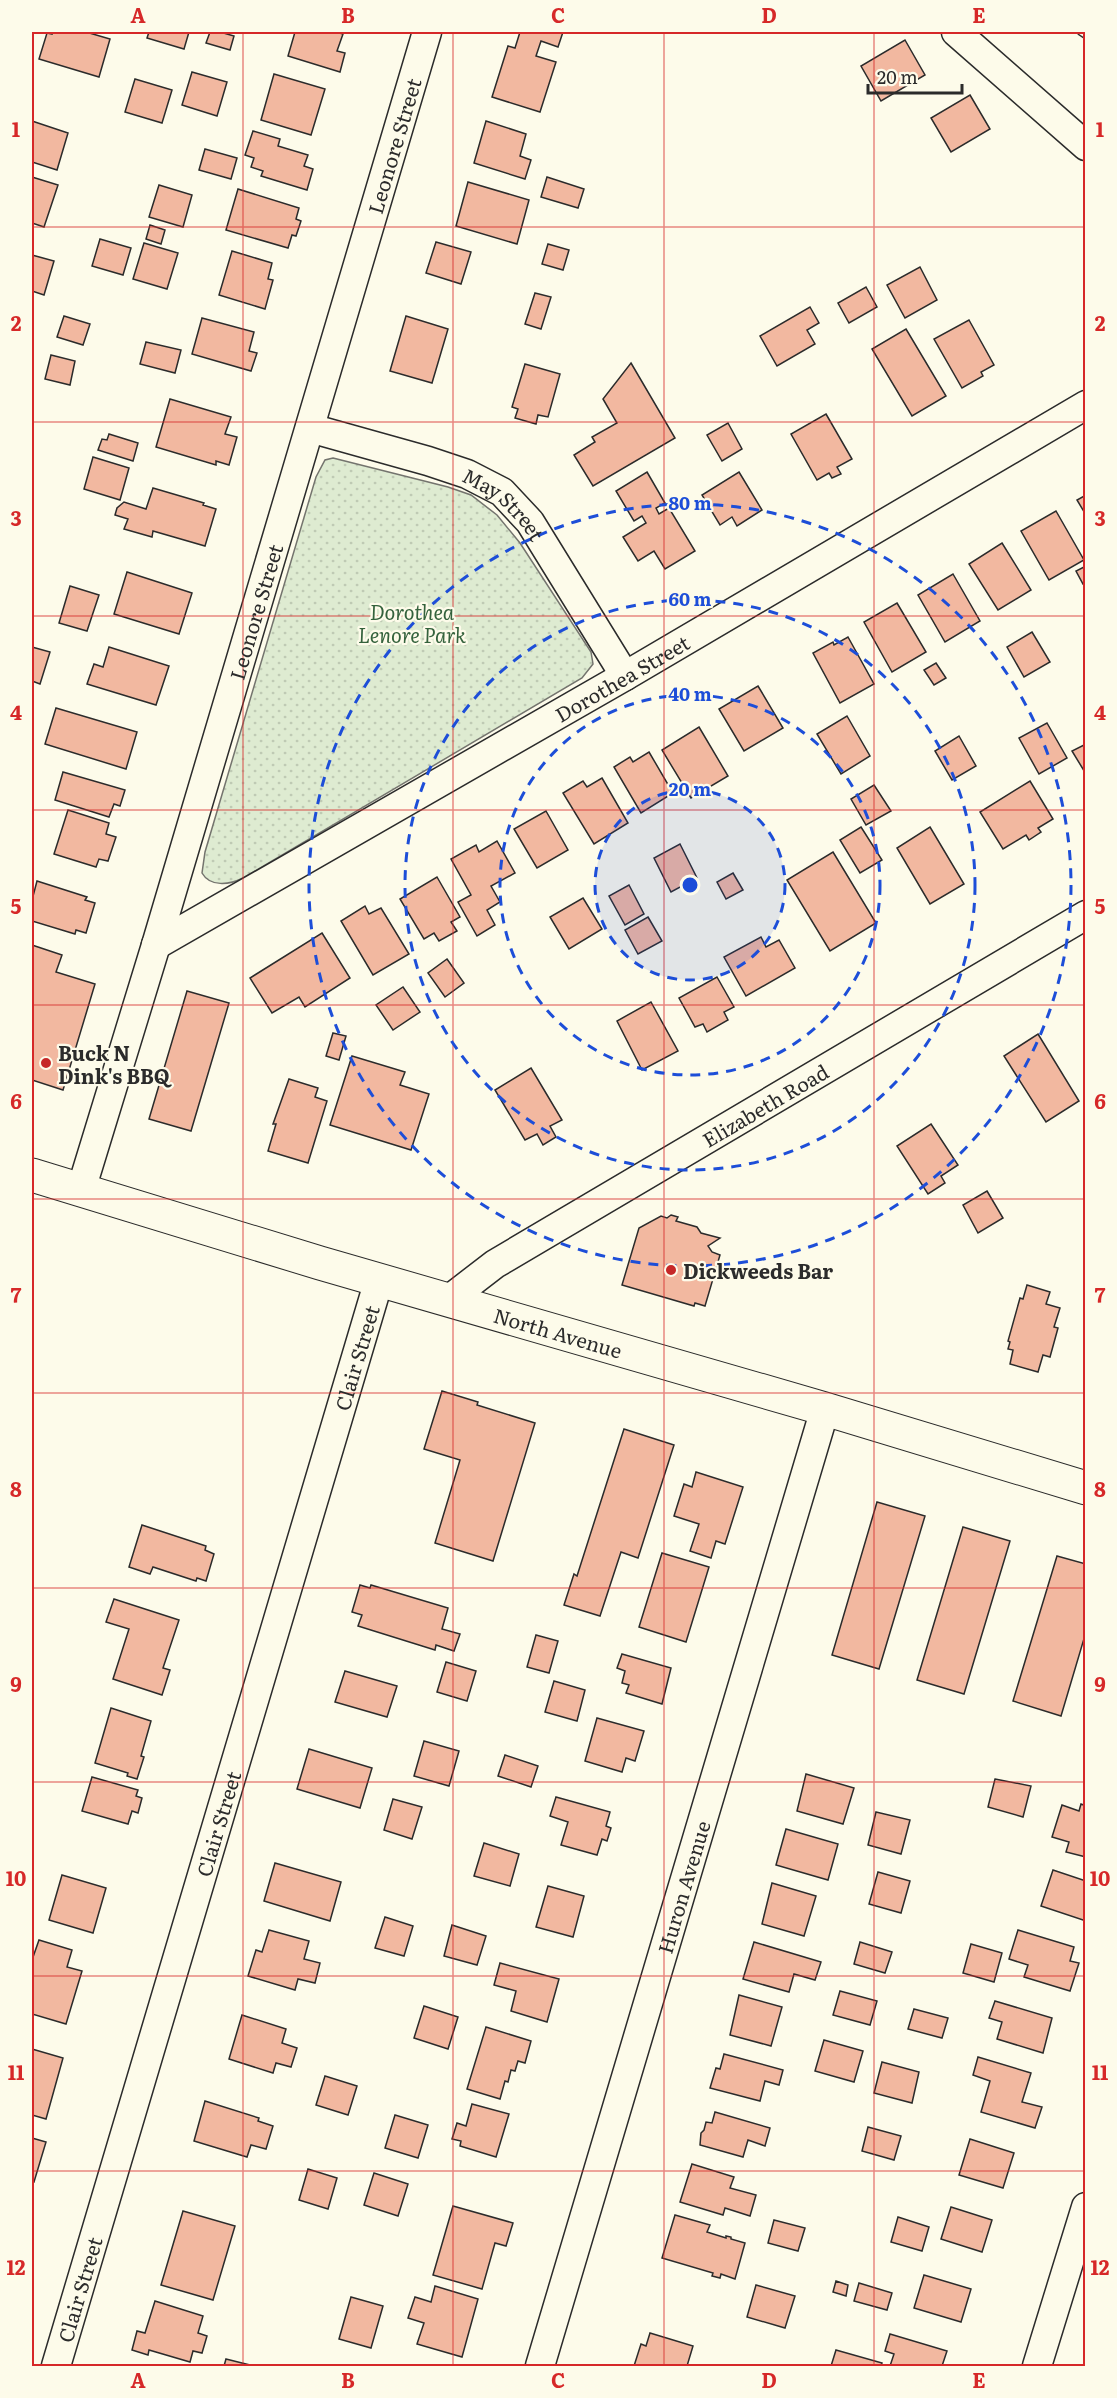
<svg xmlns="http://www.w3.org/2000/svg" width="1117" height="2398" font-family="Literata,serif">
<style>
.park{fill:url(#park-dots);stroke:#74746e;stroke-width:1.5}
.building{fill:#f2b8a0;stroke:#2b2b2b;stroke-width:1.5}
.lines{fill:none;stroke-linecap:round;stroke-linejoin:round}
.street-casing{stroke:#2b2b2b;stroke-width:31}
.secondary-casing{stroke:#2b2b2b;stroke-width:35}
.street{stroke:#fdfbea;stroke-width:28}
.secondary{stroke:#fdfbea;stroke-width:33}
.rail-casing{stroke:#2b2b2b;stroke-width:7}
.rail{stroke:#fdfbea;stroke-width:4.5;stroke-dasharray:14;stroke-linecap:butt}
.grid{fill:none;stroke:#d62828;stroke-width:1.5;stroke-opacity:0.55}
.ring{fill:none;stroke:#1d4ed8;stroke-width:3;stroke-dasharray:10 8}
.poi-dot{fill:#c62828;stroke:#fdfbea;stroke-width:2}
.labels{text-anchor:middle;dominant-baseline:central;stroke-width:4.5;stroke-linejoin:round;paint-order:stroke}
.street-label{font-size:20px;fill:#2b2b2b;stroke:#fdfbea}
.park-label{font-size:20px;font-style:italic;fill:#34623c;stroke:#fdfbea}
.poi-label{font-size:20px;font-weight:bold;fill:#2b2b2b;stroke:#fdfbea;text-anchor:start}
.centre{fill:#1d4ed8;stroke:#fdfbea;stroke-width:3}
.ring-label{font-size:18px;text-anchor:middle;font-weight:bold;fill:#1d4ed8;stroke:#fdfbea;stroke-width:4.5;stroke-linejoin:round;paint-order:stroke}
.neatline{fill:none;stroke:#d62828;stroke-width:2}
.grid-label{font-size:20px;text-anchor:middle;font-weight:bold;fill:#d62828}
</style>
<defs>
<pattern id="park-dots" width="8" height="8" patternUnits="userSpaceOnUse" patternTransform="scale(1.5)"><rect width="8" height="8" fill="#deebd1"/><path d="M2 2h.1M6 6h.1" fill="none" stroke="#bfcab4" stroke-width="1.8" stroke-linecap="round"/></pattern>
</defs>
<rect width="100%" height="100%" fill="#fdfbea"/>
<!-- park -->
<path class="park" d="M333,458l115,29 23,8 26,20 23,28 71,109 2,12 -11,14 -339,200c-14,7 -33,9 -41,-5l3,-21 111,-375 9,-17z"/>
<!-- building -->
<g class="building">
<path d="M52,32h34l24,7 -11,38 -60,-18 8,-26 5,1z"/>
<path d="M149,32h40l-5,17 -37,-11z"/>
<path d="M210,32h10l14,4 -4,14 -24,-7z"/>
<path d="M295,32h41l7,2 -6,17 8,2 -5,19 -52,-16z"/>
<path d="M520,32h43l-5,15 -17,-6 -5,15 20,6 -16,50 -48,-15 16,-51 7,2z"/>
<path d="M905,40l20,35 -44,26 -20,-35z"/>
<path d="M192,72l35,10 -10,34 -35,-11z"/>
<path d="M274,74l51,15 -14,46 -50,-15z"/>
<path d="M135,79l37,11 -10,33 -37,-11z"/>
<path d="M970,95l20,34 -39,23 -20,-34z"/>
<path d="M32,121l36,12 -11,37 -25,-8z"/>
<path d="M486,121l40,13 -6,22 11,4 -6,19 -51,-16z"/>
<path d="M253,131l27,8 -2,7 30,9 -4,11 9,3 -6,21 -46,-14 2,-5 -12,-4 3,-9 -9,-3z"/>
<path d="M205,149l32,9 -6,21 -32,-9z"/>
<path d="M32,177l26,8 -14,42 -12,-4z"/>
<path d="M547,177l37,12 -6,19 -37,-11z"/>
<path d="M468,182l61,18 -12,44 -61,-18z"/>
<path d="M159,185l33,10 -9,32 -34,-10z"/>
<path d="M238,189l61,19 -3,11 5,2 -5,15 -4,-1 -4,13 -62,-18z"/>
<path d="M150,225l15,5 -4,14 -15,-5z"/>
<path d="M100,239l31,9 -8,27 -31,-9z"/>
<path d="M436,242l35,10 -10,32 -35,-11z"/>
<path d="M144,243l34,10 -11,36 -34,-10z"/>
<path d="M548,244l21,6 -6,20 -21,-6z"/>
<path d="M232,251l40,12 -4,16 5,1 -8,29 -46,-14z"/>
<path d="M32,255l22,6 -10,34 -12,-4z"/>
<path d="M920,267l17,33 -32,18 -18,-33z"/>
<path d="M866,287l11,20 -28,16 -11,-20z"/>
<path d="M535,293l16,4 -10,32 -16,-5z"/>
<path d="M810,307l9,16 -12,7 8,14 -38,22 -17,-30z"/>
<path d="M64,316l26,8 -7,21 -26,-8z"/>
<path d="M406,316l42,13 -16,54 -42,-12z"/>
<path d="M202,318l52,14 -5,19 8,2 -6,18 -59,-17z"/>
<path d="M969,320l25,45 -13,7 2,4 -21,12 -28,-49z"/>
<path d="M906,329l40,67 -34,20 -40,-67z"/>
<path d="M146,342l35,8 -6,23 -35,-9z"/>
<path d="M51,355l24,6 -5,24 -25,-6z"/>
<path d="M631,363l44,75 -82,48 -19,-31 21,-13 -3,-5 25,-14 -14,-24z"/>
<path d="M525,364l35,10 -12,43 -10,-2 -2,9 -21,-6 3,-9 -6,-2z"/>
<path d="M170,399l61,18 -6,17 12,3 -8,28 -13,-4v4l-60,-18z"/>
<path d="M826,414l26,45 -15,8 4,7 -9,4 -3,-5 -12,7 -26,-46z"/>
<path d="M728,423l14,26 -20,12 -15,-26z"/>
<path d="M109,434l29,9 -5,18 -35,-11 4,-11 5,1z"/>
<path d="M93,457l36,11 -9,32 -36,-11z"/>
<path d="M647,472l18,31 -9,5 3,6 10,-6 26,43 -30,18 -11,-18 -16,10 -15,-24 23,-14 -4,-7 -8,5 -18,-30z"/>
<path d="M739,472l23,38 -25,16 -5,-9 -12,8 -18,-30z"/>
<path d="M153,488l51,15 -1,2 13,4 -11,37 -52,-15 -1,6 -28,-8 4,-10 -13,-4 2,-7 7,-6 22,7z"/>
<path d="M1086,495v20l-9,-15z"/>
<path d="M1056,511l28,49 -35,20 -28,-49z"/>
<path d="M1002,543l29,47 -33,20 -29,-46z"/>
<path d="M1086,566v17l-3,1 -7,-13z"/>
<path d="M127,572l65,21 -13,41 -65,-20z"/>
<path d="M953,574l27,47 -35,21 -27,-47z"/>
<path d="M70,586l29,9 -12,36 -28,-8z"/>
<path d="M897,603l29,49 -34,20 -28,-50z"/>
<path d="M1032,632l18,30 -26,15 -17,-30z"/>
<path d="M848,637l26,47 -34,19 -27,-50 20,-11 1,3z"/>
<path d="M32,647l18,5 -10,32 -8,-3z"/>
<path d="M109,647l60,19 -13,39 -69,-21 7,-20 9,3z"/>
<path d="M936,663l10,15 -12,7 -10,-15z"/>
<path d="M758,686l25,42 -39,23 -25,-42z"/>
<path d="M56,708l81,24 -11,37 -81,-25z"/>
<path d="M847,716l23,40 -29,18 -24,-40z"/>
<path d="M1047,723l20,35 -28,16 -20,-36z"/>
<path d="M699,727l29,49 -37,22 -29,-48z"/>
<path d="M959,736l17,30 -24,14 -17,-29z"/>
<path d="M1086,744v30l-14,-23z"/>
<path d="M649,752l24,41 -32,20 -27,-46 16,-10 3,5z"/>
<path d="M63,772l62,18 -5,16 -6,-2 -5,13 -54,-17z"/>
<path d="M602,778l26,45 -34,21 -31,-51 20,-12 4,6z"/>
<path d="M1030,781l23,38 -15,9 3,4 -12,8 -3,-5 -23,14 -23,-37z"/>
<path d="M874,785l17,26 -25,14 -15,-26z"/>
<path d="M68,810l41,13 -3,11 10,3 -8,24 -9,-2 -3,8 -42,-13z"/>
<path d="M546,811l22,39 -31,18 -23,-39z"/>
<path d="M861,827l21,33 -22,13 -20,-33z"/>
<path d="M930,827l34,57 -34,20 -33,-56z"/>
<path d="M497,841l18,32 -24,13 9,16 -13,8 8,15 -18,11 -19,-34 13,-7 -20,-36 25,-14 3,7z"/>
<path d="M680,844l17,34 -26,14 -17,-34z"/>
<path d="M833,852l43,71 -46,28 -43,-71z"/>
<path d="M733,873l10,17 -17,9 -9,-17z"/>
<path d="M437,877l23,40 -9,5 6,9 -18,10 -5,-8 -10,6 -24,-40z"/>
<path d="M37,881l50,16 -2,3 10,3 -9,30 -10,-3 -1,4 -43,-13v-21z"/>
<path d="M629,885l15,29 -19,11 -16,-29z"/>
<path d="M583,898l19,31 -33,20 -19,-32z"/>
<path d="M365,906l4,8 12,-6 28,46 -36,21 -32,-54z"/>
<path d="M648,917l14,24 -24,13 -13,-24z"/>
<path d="M322,933l28,45 -45,29 -6,-10 -27,16 -22,-35z"/>
<path d="M761,937l5,10 13,-7 16,28 -49,28 -22,-39z"/>
<path d="M32,945l30,10 -6,17 39,12 -32,106 -31,-10z"/>
<path d="M447,959l17,24 -19,14 -17,-24z"/>
<path d="M717,977l17,30 -10,5 4,8 -21,12 -4,-8 -8,3 -16,-29z"/>
<path d="M403,987l17,25 -27,18 -17,-25z"/>
<path d="M187,991l42,12 -38,128 -42,-12z"/>
<path d="M651,1002l27,49 -36,19 -25,-49z"/>
<path d="M333,1033l13,3 -7,24 -13,-4z"/>
<path d="M1038,1034l41,67 -33,21 -42,-66z"/>
<path d="M352,1056l53,16 -5,13 29,9 -18,56 -81,-25z"/>
<path d="M531,1068l31,52 -12,6 6,11 -13,8 -6,-11 -12,6 -30,-50z"/>
<path d="M289,1079l29,9 -3,9 12,4 -19,62 -40,-12 8,-27h-3z"/>
<path d="M931,1124l27,41 -17,11 4,7 -17,11 -31,-48z"/>
<path d="M987,1191l16,27 -25,15 -15,-28z"/>
<path d="M671,1215l7,2 -2,4 21,6 4,6 19,5 -12,8 4,6 8,3 -15,51 -10,-3 -1,3 -72,-21 17,-57 22,-12 6,2z"/>
<path d="M1027,1285l23,7 -4,12 14,4 -6,19 4,1 -8,29 -7,-2 -5,17 -28,-8 3,-14 -5,-1 2,-7 -2,-1 12,-43 3,1z"/>
<path d="M442,1391l36,11 -1,3 58,18 -42,138 -58,-18 25,-83 -36,-11z"/>
<path d="M624,1429l50,16 -36,113 -17,-6 -21,64 -36,-11 10,-31 3,2z"/>
<path d="M696,1472l47,15 -18,57 -9,-3 -5,17 -21,-7 9,-27 -25,-8 10,-32 8,3z"/>
<path d="M877,1502l48,14 -46,153 -47,-14z"/>
<path d="M142,1525l64,21 -1,4 9,4 -8,27 -9,-3 -1,3 -43,-14 -3,7 -21,-7z"/>
<path d="M963,1527l47,14 -46,153 -47,-14z"/>
<path d="M662,1553l47,14 -23,75 -47,-15z"/>
<path d="M1057,1556l29,8v68l-25,84 -48,-15z"/>
<path d="M360,1585l10,3 1,-3 77,23 -6,21 18,5 -6,17 -18,-6 -1,5 -77,-24 4,-11 -10,-3z"/>
<path d="M114,1599l65,21 -16,48 7,2 -8,25 -49,-16 16,-50 -23,-7z"/>
<path d="M536,1635l22,6 -9,32 -22,-6z"/>
<path d="M622,1654l49,14 -9,36 -36,-11 3,-8 -7,-2 3,-12 -8,-3z"/>
<path d="M446,1662l30,9 -9,30 -30,-9z"/>
<path d="M345,1671l52,15 -10,31 -52,-15z"/>
<path d="M554,1681l31,9 -8,31 -32,-9z"/>
<path d="M111,1708l40,13 -10,35 3,1 -7,22 -10,-3 1,-3 -33,-10z"/>
<path d="M597,1718l47,13 -9,30 -9,-3 -4,14 -37,-11z"/>
<path d="M424,1741l35,10 -10,35 -35,-10z"/>
<path d="M309,1749l63,19 -12,40 -63,-19z"/>
<path d="M505,1755l33,11 -7,21 -33,-11z"/>
<path d="M806,1774l48,14 -11,36 -46,-13z"/>
<path d="M92,1777l46,13 -2,6 6,2 -4,15 -6,-2 -4,13 -46,-13z"/>
<path d="M995,1779l36,7 -8,31 -35,-10z"/>
<path d="M556,1797l54,15 -4,14 5,2 -4,13 -5,-2 -5,16 -36,-10 7,-23 -18,-6z"/>
<path d="M393,1799l29,8 -10,32 -28,-9z"/>
<path d="M1081,1804l5,2v51l-20,-5 3,-10 -17,-5 10,-32 17,6z"/>
<path d="M876,1812l34,8 -9,34 -33,-9z"/>
<path d="M786,1829l52,15 -10,36 -52,-15z"/>
<path d="M484,1843l35,11 -9,32 -36,-10z"/>
<path d="M275,1863l66,19 -11,39 -66,-20z"/>
<path d="M1053,1870l33,11v40l-45,-15z"/>
<path d="M878,1872l32,9 -9,32 -32,-9z"/>
<path d="M62,1875l44,13 -13,45 -44,-13z"/>
<path d="M772,1883l44,13 -12,40 -42,-12z"/>
<path d="M548,1886l36,10 -11,41 -37,-10z"/>
<path d="M385,1917l28,9 -9,30 -29,-8z"/>
<path d="M452,1925l34,11 -9,29 -33,-9z"/>
<path d="M269,1930l40,11 -5,18 16,4 -5,20 -17,-4 -3,11 -47,-14 8,-26 6,2z"/>
<path d="M1018,1930l56,17 -4,14 9,2 -9,28 -46,-14 4,-12 -19,-6z"/>
<path d="M39,1940l33,10 -5,17 15,4 -16,53 -34,-10v-54z"/>
<path d="M754,1942l67,20 -6,18 -21,-6 -5,18 -46,-13z"/>
<path d="M860,1942l32,10 -7,21 -31,-9z"/>
<path d="M971,1944l31,9 -8,29 -31,-9z"/>
<path d="M500,1963l59,16 -12,43 -36,-11 5,-20 -22,-6z"/>
<path d="M840,1991l37,10 -7,24 -37,-10z"/>
<path d="M739,1995l43,12 -11,39 -41,-11z"/>
<path d="M995,2001l57,17 -9,35 -46,-14 5,-17 -13,-4z"/>
<path d="M424,2006l34,11 -10,32 -34,-11z"/>
<path d="M914,2009l34,9 -6,20 -34,-9z"/>
<path d="M242,2015l44,14 -4,14 15,5 -6,19 -15,-4 -3,10 -44,-14z"/>
<path d="M486,2027l45,14 -6,22 -7,-2 -3,10 -4,-1 -3,12 -3,-1 -5,18 -33,-10z"/>
<path d="M824,2040l39,11 -9,31 -39,-11z"/>
<path d="M32,2049l31,9 -17,61 -14,-4z"/>
<path d="M724,2054l59,16 -4,15 -14,-4 -5,20 -50,-13 6,-20 4,1z"/>
<path d="M978,2057l53,16 -9,29 20,5 -7,21 -54,-16 9,-31 -17,-6z"/>
<path d="M882,2062l37,10 -7,31 -38,-10z"/>
<path d="M325,2076l32,10 -9,29 -32,-10z"/>
<path d="M205,2101l54,17 -1,3 15,5 -7,23 -15,-4 -4,12 -53,-16z"/>
<path d="M472,2104l37,10 -13,43 -36,-11 1,-5 -9,-2 5,-16 9,3z"/>
<path d="M715,2112l55,16 -5,18 -17,-6 -5,17 -43,-12 1,-12 3,-3 2,-8 6,1z"/>
<path d="M395,2115l33,10 -10,33 -33,-10z"/>
<path d="M868,2127l33,9 -7,24 -32,-9z"/>
<path d="M32,2138l14,4 -12,40 -2,-1z"/>
<path d="M970,2139l44,14 -11,35 -44,-13z"/>
<path d="M692,2164l42,13 -4,11 26,7 -6,21 -25,-8 -2,7 -43,-13z"/>
<path d="M308,2169l29,9 -9,31 -29,-9z"/>
<path d="M374,2173l34,11 -10,32 -34,-11z"/>
<path d="M453,2206l60,17 -7,23 -11,-3 -13,46 -49,-14z"/>
<path d="M951,2207l41,13 -10,32 -41,-13z"/>
<path d="M183,2211l52,15 -22,74 -52,-15z"/>
<path d="M675,2215l35,10 -3,7 19,6v-2l5,1v2l14,4 -10,36 -14,-5 -1,4 -8,-2 1,-3 -51,-15z"/>
<path d="M898,2217l31,10 -7,24 -31,-9z"/>
<path d="M774,2220l31,8 -7,23 -30,-8z"/>
<path d="M924,2275l47,14 -10,33 -47,-14z"/>
<path d="M836,2281l12,4 -2,11 -13,-4z"/>
<path d="M859,2283l33,10 -5,17 -33,-9z"/>
<path d="M756,2285l39,11 -10,32 -38,-11z"/>
<path d="M435,2286l43,13 -16,58 -45,-13 7,-21 -16,-5 7,-21 16,5z"/>
<path d="M351,2297l32,9 -12,42 -32,-9z"/>
<path d="M155,2301l48,15 -5,17 9,3 -5,17 -9,-2 -3,11 -41,-12 -1,5 -16,-5 5,-19 8,2z"/>
<path d="M650,2333l43,13 -6,20h-53l7,-22 5,2z"/>
<path d="M890,2334l57,17 -5,15h-52l4,-12 -9,-3z"/>
<path d="M836,2350l46,13 -1,3h-50z"/>
<path d="M226,2359l28,7h-30z"/>
</g>
<g class="lines">
<!-- street casing -->
<g class="street-casing">
<g id="street">
<path d="M956,32l130,114"/>
<path id="s1" d="M310,428l118,33 39,13 35,18 28,30 95,154"/>
<path id="s2" d="M156,945l469,-269 461,-271"/>
<path id="s3" d="M81,1190l75,-245 271,-913"/>
<path id="s4" d="M447,1301l48,-37 591,-349"/>
<path id="s5" d="M56,2366l323,-1086"/>
<path id="s6" d="M540,2366l285,-957"/>
<path d="M1037,2366l49,-159"/>
</g>
</g>
<!-- secondary casing -->
<g class="secondary-casing">
<g id="secondary">
<path id="s7" d="M32,1175l288,88 505,146 261,79"/>
</g>
</g>
<!-- street -->
<use href="#street" class="street"/>
<!-- secondary -->
<use href="#secondary" class="secondary"/>
<!-- rail casing -->
<g class="rail-casing">
<path id="rail" d="M1080,32l6,4"/>
</g>
<!-- rail -->
<use href="#rail" class="rail"/>
</g>
<!-- grid -->
<path class="grid" d="M243,32v2334M453,32v2334M664,32v2334M874,32v2334M32,227h1054M32,422h1054M32,616h1054M32,810h1054M32,1005h1054M32,1199h1054M32,1393h1054M32,1588h1054M32,1782h1054M32,1976h1054M32,2171h1054"/>
<!-- distance rings -->
<circle cx="690" cy="885" r="95" fill="#1d4ed8" fill-opacity=".12"/>
<g class="ring">
<circle cx="690" cy="885" r="95"/>
<circle cx="690" cy="885" r="190"/>
<circle cx="690" cy="885" r="285"/>
<circle cx="690" cy="885" r="381"/>
</g>
<!-- markers -->
<g class="poi-dot">
<circle cx="46" cy="1063" r="6"/>
<circle cx="671" cy="1270" r="6"/>
</g>
<g class="labels">
<!-- street labels -->
<g class="street-label">
<text stroke="none"><textPath href="#s3" startOffset="1090">Leonore Street</textPath></text>
<text stroke="none"><textPath href="#s1" startOffset="212">May Street</textPath></text>
<text stroke="none"><textPath href="#s3" startOffset="604">Leonore Street</textPath></text>
<text stroke="none"><textPath href="#s2" startOffset="537">Dorothea Street</textPath></text>
<text stroke="none"><textPath href="#s4" startOffset="374">Elizabeth Road</textPath></text>
<text stroke="none"><textPath href="#s7" startOffset="549">North Avenue</textPath></text>
<text stroke="none"><textPath href="#s5" startOffset="1052">Clair Street</textPath></text>
<text stroke="none"><textPath href="#s5" startOffset="566">Clair Street</textPath></text>
<text stroke="none"><textPath href="#s6" startOffset="500">Huron Avenue</textPath></text>
<text stroke="none"><textPath href="#s5" startOffset="80">Clair Street</textPath></text>
</g>
<!-- park labels -->
<g class="park-label">
<text x="412" y="611">Dorothea<tspan x="412" dy="23">Lenore Park</tspan></text>
</g>
<!-- poi labels -->
<g class="poi-label">
<text x="58" y="1052">Buck N<tspan x="58" dy="23">Dink's BBQ</tspan></text>
<text x="683" y="1270">Dickweeds Bar</text>
</g>
</g>
<circle cx="690" cy="885" r="9" class="centre"/>
<g class="ring-label">
<text x="690" y="510">80 m</text>
<text x="690" y="606">60 m</text>
<text x="690" y="701">40 m</text>
<text x="690" y="796">20 m</text>
</g>
<!-- border -->
<rect width="1117" height="2398" fill="none" stroke="#fdfbea" stroke-width="66"/>
<!-- scale -->
<path d="M868 84v9h94v-9" fill="none" stroke="#2b2b2b" stroke-width="3"/>
<text x="877" y="84" font-size="18" fill="#2b2b2b" stroke="#fdfbea" stroke-width="4.5" paint-order="stroke">20 m</text>
<rect x="33" y="33" width="1051" height="2332" class="neatline"/>
<g class="grid-label">
<text x="138" y="23">A</text>
<text x="348" y="23">B</text>
<text x="558" y="23">C</text>
<text x="769" y="23">D</text>
<text x="979" y="23">E</text>
<text x="16" y="137">1</text>
<text x="1100" y="137">1</text>
<text x="16" y="331">2</text>
<text x="1100" y="331">2</text>
<text x="16" y="526">3</text>
<text x="1100" y="526">3</text>
<text x="16" y="720">4</text>
<text x="1100" y="720">4</text>
<text x="16" y="914">5</text>
<text x="1100" y="914">5</text>
<text x="16" y="1109">6</text>
<text x="1100" y="1109">6</text>
<text x="16" y="1303">7</text>
<text x="1100" y="1303">7</text>
<text x="16" y="1497">8</text>
<text x="1100" y="1497">8</text>
<text x="16" y="1692">9</text>
<text x="1100" y="1692">9</text>
<text x="16" y="1886">10</text>
<text x="1100" y="1886">10</text>
<text x="16" y="2080">11</text>
<text x="1100" y="2080">11</text>
<text x="16" y="2275">12</text>
<text x="1100" y="2275">12</text>
<text x="138" y="2388">A</text>
<text x="348" y="2388">B</text>
<text x="558" y="2388">C</text>
<text x="769" y="2388">D</text>
<text x="979" y="2388">E</text>
</g>
</svg>
